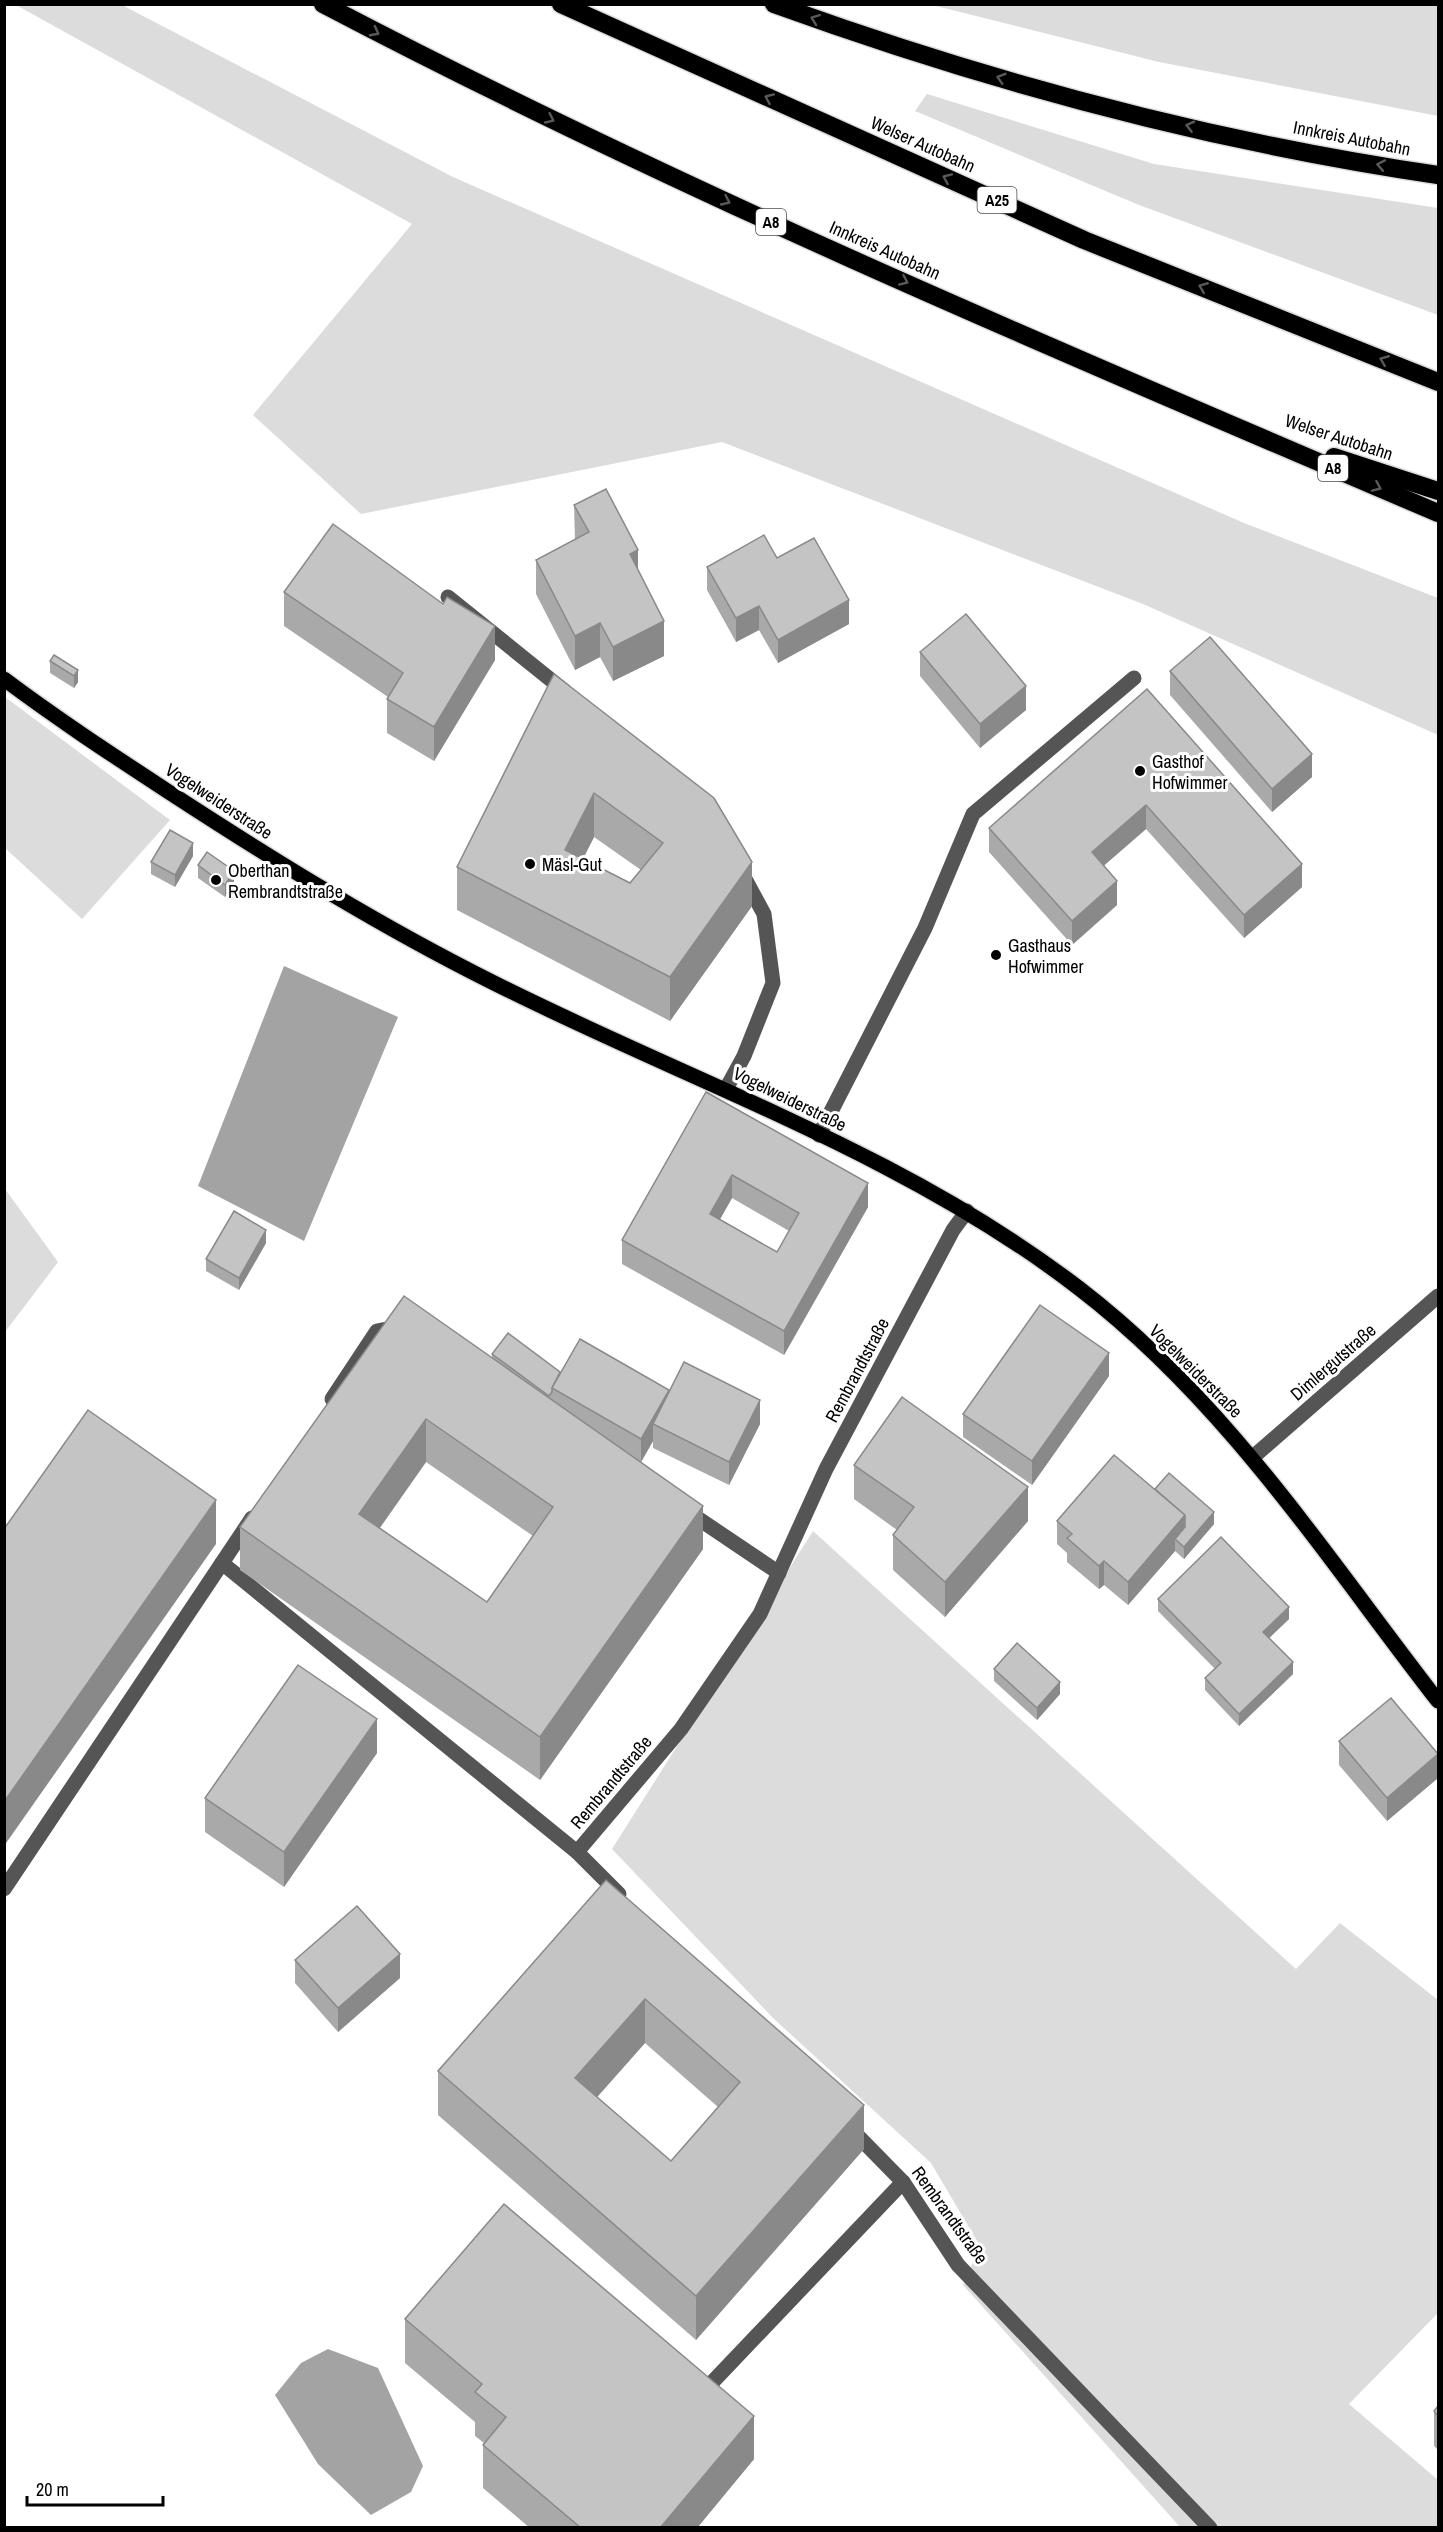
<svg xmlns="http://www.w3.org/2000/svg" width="1443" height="2532" font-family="'Archivo Narrow',sans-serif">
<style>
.green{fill:#dcdcdc}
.water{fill:#a3a3a3}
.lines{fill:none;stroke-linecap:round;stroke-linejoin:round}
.major-casing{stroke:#dbdbdb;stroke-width:18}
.highway-casing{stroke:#dbdbdb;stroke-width:21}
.minor{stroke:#555;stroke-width:15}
.major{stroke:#000;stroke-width:15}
.highway{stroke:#000;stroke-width:18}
.wall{fill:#a9a9a9;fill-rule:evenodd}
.shaded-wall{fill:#898989}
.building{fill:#c4c4c4;stroke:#898989;stroke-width:1.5;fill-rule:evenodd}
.oneway{stroke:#595959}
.poi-dot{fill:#000;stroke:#fff;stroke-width:2}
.labels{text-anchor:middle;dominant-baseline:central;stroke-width:6;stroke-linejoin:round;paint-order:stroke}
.shield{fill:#fff;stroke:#4c4c4c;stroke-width:1.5}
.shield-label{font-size:16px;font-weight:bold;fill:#000}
.street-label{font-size:18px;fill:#000;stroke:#fff}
.poi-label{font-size:18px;fill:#000;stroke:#fff;text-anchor:start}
</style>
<rect width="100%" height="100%" fill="#fff"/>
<!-- green -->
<g class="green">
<path d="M16,5h106l331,172 791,346 194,75v137l-295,-131 -421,-162 -361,72 -108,-99 159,-191z"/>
<path d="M932,5h506v111l-279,-54z"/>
<path d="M927,94l227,70 284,44v107l-299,-110 -224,-94z"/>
<path d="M5,697l165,123 -88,99 -77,-71z"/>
<path d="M5,1189l53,73 -53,70h-1z"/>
<path d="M813,1531l483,438 44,-46 98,77v313l-89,91 89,76v47h-258l-217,-242 17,-39 -49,-83 -158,-145 -161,-169z"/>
</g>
<!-- water -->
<g class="water">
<path d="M284,966l114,51 -94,224 -106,-55z"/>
<path d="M328,2349l50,19 45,98 -12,26 -40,23 -53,-51 -43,-69 26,-32z"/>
</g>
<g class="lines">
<!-- major casing -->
<g class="major-casing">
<path id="major" d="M4,679c56,42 113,79 171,117 103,67 207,131 317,186 198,100 412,171 588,307 147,113 246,268 358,412"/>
</g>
<!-- highway casing -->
<g class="highway-casing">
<g id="highway">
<path d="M323,4c362,190 740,349 1115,509"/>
<path d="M561,4l523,236 354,142"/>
<path d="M774,4c215,78 439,138 664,171"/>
<path d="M1334,457l104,34"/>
</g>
</g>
<!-- minor -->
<g class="minor">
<path d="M448,597l118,95"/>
<path d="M726,1089l18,-33 29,-73 -9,-69 -20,-37"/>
<path d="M819,1135l106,-207 48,-114 161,-136"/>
<path d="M332,1399l45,-68 20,-4"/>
<path d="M1253,1457l185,-161"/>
<path d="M687,1511l92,62"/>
<path d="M222,1563l30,-45"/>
<path d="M4,1889l218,-326 355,289"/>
<path d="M619,1894l-42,-42 104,-123 79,-115 66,-145 127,-239 14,-19"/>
<path d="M851,2129l52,53 55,83 252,263"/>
<path d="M703,2392l200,-210"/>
</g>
<!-- major -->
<use href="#major" class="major"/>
<!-- highway -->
<use href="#highway" class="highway"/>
</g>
<!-- wall -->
<g class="wall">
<path d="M574,505l64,65 26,86 -51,25 -13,-24 -25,13 -39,-76v-34l39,-20z"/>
<path d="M777,558l72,66 -71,39 -19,-33 -23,12 -29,-52v-23z"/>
<path d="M284,592l211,68 -61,101 -47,-28v-34l1,-2 -104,-71z"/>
<path d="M920,652l106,58 -46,38 -60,-72z"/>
<path d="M50,661l28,9v12l-4,6 -24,-15z"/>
<path d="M1170,671l142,106 -40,35 -102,-117z"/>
<path d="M554,674l198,232 -82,115 -213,-111v-43zM594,837l47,33 -11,13 -47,-24z"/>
<path d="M1147,689l155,198 -58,51 -98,-109 -43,37 14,39 -45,40 -83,-93v-24z"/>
<path d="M193,856l-18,31 -24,-13v-12z"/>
<path d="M198,865l36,18 -9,14 -27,-19z"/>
<path d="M706,1092l162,115 -84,148 -162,-91v-24zM732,1198l57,33 -12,21 -57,-33z"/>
<path d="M266,1243l-27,47 -33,-19v-12z"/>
<path d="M492,1354l68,18 109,20 91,32 -31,61 -76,-37v-7l-12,21 62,87 -163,231 -300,-210v-43l252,-169zM426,1462l107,74 -46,66 -107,-74z"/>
<path d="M1109,1376l-77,109 -69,-48v-23z"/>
<path d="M854,1465l174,56 -83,96 -52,-47v-35l4,-5 -43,-31z"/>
<path d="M1155,1489l59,35 -30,35 -9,-8 -47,54 -24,-20 -5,4 -32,-27v-9l-10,-9v-23z"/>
<path d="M1158,1599l131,20 -20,19 24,36 -54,52 -34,-36v-12l10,-9 -57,-58z"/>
<path d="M994,1669l66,25 -23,26 -43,-39z"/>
<path d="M1339,1741l99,37 -51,43 -48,-56z"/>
<path d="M377,1753l-93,134 -79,-55v-34z"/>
<path d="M606,1880l258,269 -168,191 -258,-225v-44zM645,2043l73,64 -47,54 -74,-64z"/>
<path d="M295,1960l105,18 -62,54 -43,-49z"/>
<path d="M405,2319l349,140 -57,69h-167l-47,-40v-43l1,-2 -9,-7v-14l-70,-59z"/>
<path d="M1438,2406v44l-4,-4v-35z"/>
</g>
<!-- shaded-wall -->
<g class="shaded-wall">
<path d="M638,550v34l-8,-30z"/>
<path d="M849,600v24l-71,39v-23z"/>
<path d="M759,606v24l-23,12v-24z"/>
<path d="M664,621v35l-51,25v-34z"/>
<path d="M600,623v34l-25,13v-34z"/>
<path d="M495,626v34l-61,101v-34z"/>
<path d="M78,670v12l-4,6v-12z"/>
<path d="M1026,686v24l-46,38v-24z"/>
<path d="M1312,754v23l-40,35v-23z"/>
<path d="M594,793v44l-29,57v-44z"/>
<path d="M1146,805v24l-54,47v-24z"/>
<path d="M193,843v13l-18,31v-12z"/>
<path d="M752,862v44l-82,115v-44z"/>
<path d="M1302,864v23l-58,51v-23z"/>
<path d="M234,871v12l-9,14v-12z"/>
<path d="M1117,881v24l-45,40v-24z"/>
<path d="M732,1175v23l-22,39v-23z"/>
<path d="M868,1183v24l-84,148v-24z"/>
<path d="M266,1230v13l-27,47v-12z"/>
<path d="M1109,1353v23l-77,109v-24z"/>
<path d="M669,1390v24l-16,10v17l-12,21v-23z"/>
<path d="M760,1400v24l-31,61v-23z"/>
<path d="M426,1419v43l-67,95v-43z"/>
<path d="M1028,1487v34l-83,96v-35z"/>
<path d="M216,1500v44l-212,302v-44z"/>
<path d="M703,1506v43l-163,231v-43z"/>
<path d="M1214,1512v12l-30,35v-12z"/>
<path d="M1185,1515v24h-10v12l-47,54v-23z"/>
<path d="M1104,1561v24l-5,4v-23z"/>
<path d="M1289,1607v12l-26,25v-12z"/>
<path d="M1293,1662v12l-54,52v-12z"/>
<path d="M1060,1682v12l-23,26v-12z"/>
<path d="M377,1719v34l-93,134v-35z"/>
<path d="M1438,1754v24l-51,43v-23z"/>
<path d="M400,1954v24l-62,54v-24z"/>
<path d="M645,1999v44l-70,79v-44z"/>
<path d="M864,2105v44l-168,191v-44z"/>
<path d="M754,2416v43l-57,69h-37z"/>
</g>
<!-- building -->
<g class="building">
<path d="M606,489l32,61 -8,4 34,67 -51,26 -13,-24 -25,13 -39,-76 53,-28 -15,-27z"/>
<path d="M333,524l110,80 4,-7 48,29 -61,101 -47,-28 16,-26 -119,-81z"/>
<path d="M764,535l13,23 37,-20 35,62 -71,40 -19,-34 -23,12 -29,-51z"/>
<path d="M966,614l60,72 -46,38 -60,-72z"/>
<path d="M1210,637l102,117 -40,35 -102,-118z"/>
<path d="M54,655l24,15 -4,6 -24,-15z"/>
<path d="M554,674l160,124 38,64 -82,115 -213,-110zM594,793l69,50 -33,40 -65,-33z"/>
<path d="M1147,689l155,175 -58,51 -98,-110 -54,47 25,29 -45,40 -83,-93z"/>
<path d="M170,830l23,13 -18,32 -24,-13z"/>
<path d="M207,852l27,19 -9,14 -27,-20z"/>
<path d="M706,1092l162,91 -84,148 -162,-91zM732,1175l67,38 -22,39 -67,-38z"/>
<path d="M234,1211l32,19 -27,48 -33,-19z"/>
<path d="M404,1296l299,210 -163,231 -300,-210zM426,1419l127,88 -66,95 -128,-88z"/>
<path d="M1040,1305l69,48 -77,108 -69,-47z"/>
<path d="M508,1333l52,39 -8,16v4l-3,4 -57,-42z"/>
<path d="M580,1339l89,51 -28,49 -89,-51z"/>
<path d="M684,1362l76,38 -31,62 -76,-38z"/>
<path d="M902,1397l126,90 -83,95 -52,-47 21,-28 -60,-42z"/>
<path d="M88,1410l128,90 -212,302v-273z"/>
<path d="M1114,1455l71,60 -57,67 -24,-21 -5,5 -32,-28 5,-4 -15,-13z"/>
<path d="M1169,1473l45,39 -30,35 -9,-8 10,-12v-12l-30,-26z"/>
<path d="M1221,1537l68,70 -26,25 30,30 -54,52 -34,-36 16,-15 -63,-64z"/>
<path d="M1017,1643l43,39 -23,26 -43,-39z"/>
<path d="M298,1665l79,54 -93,133 -79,-54z"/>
<path d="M1391,1698l47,56 -51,44 -48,-57z"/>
<path d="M606,1880l258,225 -168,191 -258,-225zM645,1999l95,83 -69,79 -96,-83z"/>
<path d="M357,1906l43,48 -62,54 -43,-48z"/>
<path d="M504,2204l250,212 -94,112h-79l-98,-83 23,-28 -31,-25 7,-8 -77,-65z"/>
<path d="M1438,2406v10l-4,-5z"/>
</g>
<!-- one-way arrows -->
<defs><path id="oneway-chevron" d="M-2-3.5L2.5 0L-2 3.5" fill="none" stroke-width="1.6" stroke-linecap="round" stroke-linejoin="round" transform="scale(1.5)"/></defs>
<g class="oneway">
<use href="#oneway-chevron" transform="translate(815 19) rotate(-160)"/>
<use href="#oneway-chevron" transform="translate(375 32) rotate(28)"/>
<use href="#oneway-chevron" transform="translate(1001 78) rotate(-163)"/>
<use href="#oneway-chevron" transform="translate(769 98) rotate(-156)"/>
<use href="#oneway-chevron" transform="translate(550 119) rotate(25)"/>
<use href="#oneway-chevron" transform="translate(1190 126) rotate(-166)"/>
<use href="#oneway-chevron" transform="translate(1381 165) rotate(-169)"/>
<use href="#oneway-chevron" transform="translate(947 178) rotate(-156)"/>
<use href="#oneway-chevron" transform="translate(726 201) rotate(25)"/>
<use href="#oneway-chevron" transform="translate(904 281) rotate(24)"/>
<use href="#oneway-chevron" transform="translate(1203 287) rotate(-158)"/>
<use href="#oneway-chevron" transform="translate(1384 360) rotate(-158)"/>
<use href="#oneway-chevron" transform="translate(1377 487) rotate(23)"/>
</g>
<!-- markers -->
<g class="poi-dot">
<circle cx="1140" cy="771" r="6"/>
<circle cx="530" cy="864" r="6"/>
<circle cx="216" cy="880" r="6"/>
<circle cx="996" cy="955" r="6"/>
</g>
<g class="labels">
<!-- shield labels -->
<g class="shield">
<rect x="977.5" y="187" width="39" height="26" rx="4.5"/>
<rect x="756" y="209" width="30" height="26" rx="4.5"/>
<rect x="1318" y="455" width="30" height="26" rx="4.5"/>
</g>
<g class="shield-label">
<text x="997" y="200">A25</text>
<text x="771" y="222">A8</text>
<text x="1333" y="468">A8</text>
</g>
<!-- street labels -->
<g class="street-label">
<text transform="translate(1352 138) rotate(11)">Innkreis Autobahn</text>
<text transform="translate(923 144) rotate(24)">Welser Autobahn</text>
<text transform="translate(885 250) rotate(24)">Innkreis Autobahn</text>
<text transform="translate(1339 437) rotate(18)">Welser Autobahn</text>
<text transform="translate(219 801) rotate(33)">Vogelweiderstraße</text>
<text transform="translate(790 1099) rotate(26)">Vogelweiderstraße</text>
<text transform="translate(1333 1362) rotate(-41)">Dimlergutstraße</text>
<text transform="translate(857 1370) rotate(-62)">Rembrandtstraße</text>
<text transform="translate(1196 1371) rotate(45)">Vogelweiderstraße</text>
<text transform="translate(611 1782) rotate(-50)">Rembrandtstraße</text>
<text transform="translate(950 2215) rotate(54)">Rembrandtstraße</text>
</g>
<!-- poi labels -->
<g class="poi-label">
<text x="1152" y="761">Gasthof<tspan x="1152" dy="21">Hofwimmer</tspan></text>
<text x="542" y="864">Mäsl-Gut</text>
<text x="228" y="870">Oberthan<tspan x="228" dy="21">Rembrandtstraße</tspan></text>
<text x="1008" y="945">Gasthaus<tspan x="1008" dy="21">Hofwimmer</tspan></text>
</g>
</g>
<!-- border -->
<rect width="1443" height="2532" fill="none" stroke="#000000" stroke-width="12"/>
<!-- scale -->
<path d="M27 2496v9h136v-9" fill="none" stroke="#000000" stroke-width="3"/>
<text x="36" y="2496" font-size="18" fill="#000000" stroke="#ffffff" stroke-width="4.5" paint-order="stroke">20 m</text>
</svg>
